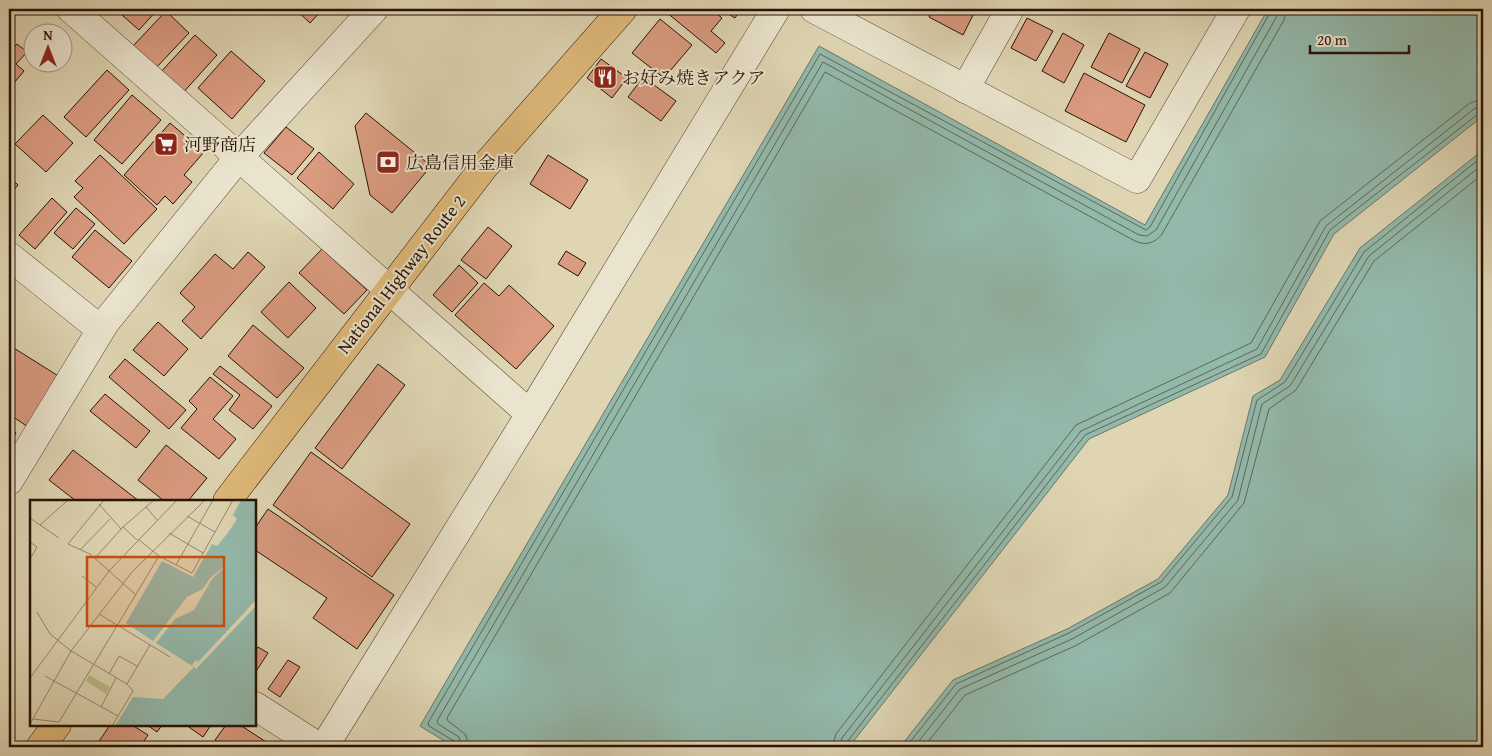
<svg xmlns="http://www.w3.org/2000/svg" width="1492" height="756" font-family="'Gentium Book Plus','Noto Serif JP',serif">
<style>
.water{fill:#93b9ab;stroke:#687668}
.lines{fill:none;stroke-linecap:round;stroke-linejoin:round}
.shore{stroke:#5e6658;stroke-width:1}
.building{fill:#da9b80;stroke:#281204}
.street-casing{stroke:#564330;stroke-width:29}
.highway-casing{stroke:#281204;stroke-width:29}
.street{stroke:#eae4ce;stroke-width:28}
.highway{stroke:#e0ba7a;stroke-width:28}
.labels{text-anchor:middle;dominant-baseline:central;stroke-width:4;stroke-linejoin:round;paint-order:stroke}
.poi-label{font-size:18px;fill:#281204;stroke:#eae4ce;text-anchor:start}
.street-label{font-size:18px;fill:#281204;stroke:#eae4ce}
.inset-road{fill:none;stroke:#96876d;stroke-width:1}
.view{fill:#cb4e0b;fill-opacity:0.15;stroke:#cb4e0b;stroke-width:2.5}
.inset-edge{fill:none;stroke:#281204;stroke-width:2.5}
</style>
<rect width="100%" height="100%" fill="#dfd5b3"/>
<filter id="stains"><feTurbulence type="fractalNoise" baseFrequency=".004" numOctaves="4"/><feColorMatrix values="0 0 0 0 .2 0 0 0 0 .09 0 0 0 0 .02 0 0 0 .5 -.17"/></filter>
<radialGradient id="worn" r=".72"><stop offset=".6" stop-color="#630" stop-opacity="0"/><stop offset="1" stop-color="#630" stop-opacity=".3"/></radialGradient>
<!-- water -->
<g class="water">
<path d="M1268,9h215v107l-149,118 -69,123 -176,82 -240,308h-395l-34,-21 399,-680 326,179z"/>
<path d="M1483,150v597h-583l53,-67 114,-51 91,-50 70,-84 25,-99 27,-16 80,-132z"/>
</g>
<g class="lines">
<!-- shore -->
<g class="shore">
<path d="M456,747l-2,-6 -25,-15 -1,-3 392,-669 326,176 4,-3 122,-218"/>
<path d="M462,747l-3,-10 -21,-13 -1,-3 386,-659 316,173 8,1 9,-6 121,-214 2,-7"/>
<path d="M470,747l-5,-13 -17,-13 -1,-3 378,-646 310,169c11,5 20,2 27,-7l122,-214 2,-11"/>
<path d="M832,747l4,-13 240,-309 175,-82 69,-122 150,-118 13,-4"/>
<path d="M839,747l3,-9 239,-307 176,-82 69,-123 148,-117 9,-3"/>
<path d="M846,747l1,-5 238,-307 176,-81 69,-124 148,-116 5,-1"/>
<path d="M906,747l50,-63 113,-51 92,-51 71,-85 25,-97 28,-18 79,-130 119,-96"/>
<path d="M914,747l46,-58 112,-50 93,-52 73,-87 24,-96 28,-18 79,-130 114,-92"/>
<path d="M924,747l41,-52 110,-49 95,-53 74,-90 25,-94 27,-19 78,-129 109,-87"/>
</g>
</g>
<!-- building -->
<g class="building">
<path d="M115,9h41l1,1 -18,20z"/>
<path d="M295,9h28l-13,14z"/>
<path d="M669,9h42l11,9 -11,13 14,12 -9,10 -50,-41z"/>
<path d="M721,9h20l-6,9z"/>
<path d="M933,9h43l-13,26 -34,-18z"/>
<path d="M166,11l23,22 -34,36 -23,-22z"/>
<path d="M1027,18l26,13 -17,30 -25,-13z"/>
<path d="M660,19l32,26 -28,33 -32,-25z"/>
<path d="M1063,33l21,12 -20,38 -22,-12z"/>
<path d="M1109,33l31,16 -18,34 -31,-16z"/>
<path d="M195,35l22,20 -36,40 -23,-20z"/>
<path d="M17,44l10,8 -11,12 8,7 -15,18v-36z"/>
<path d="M231,51l34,30 -33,38 -34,-31z"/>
<path d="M1145,52l23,12 -18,34 -24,-12z"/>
<path d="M601,59l26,19 -15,20 -25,-20z"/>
<path d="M107,70l22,20 -43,47 -22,-20z"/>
<path d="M1084,73l61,32 -19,37 -61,-31z"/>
<path d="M643,77l33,24 -15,20 -33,-24z"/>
<path d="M132,95l29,25 -39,44 -28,-24z"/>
<path d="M366,113l65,53 -39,47 -22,-18 -15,-69z"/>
<path d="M43,115l30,28 -27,29 -31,-28z"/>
<path d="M170,123l34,29 -20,23 8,7 -19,22 -8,-8 -8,9 -33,-30z"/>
<path d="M286,127l28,22 -22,26 -28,-22z"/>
<path d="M319,152l35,32 -21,25 -36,-31z"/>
<path d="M100,155l57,54 -33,35 -50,-47 9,-9 -8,-7z"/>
<path d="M548,155l40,25 -18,29 -40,-25z"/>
<path d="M9,176l9,9 -9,10z"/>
<path d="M52,198l15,14 -32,37 -16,-14z"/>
<path d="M76,208l19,16 -22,25 -19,-16z"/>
<path d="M488,227l24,19 -26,33 -25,-19z"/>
<path d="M95,230l37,31 -23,27 -37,-31z"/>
<path d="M322,249l45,41 -23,24 -45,-41z"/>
<path d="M566,251l20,12 -8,13 -20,-12z"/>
<path d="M248,252l17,15 -64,72 -19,-18 13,-14 -15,-14 35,-39 18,15z"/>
<path d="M459,265l19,18 -26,29 -19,-17z"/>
<path d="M289,282l27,26 -28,30 -27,-26z"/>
<path d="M484,283l15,13 10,-11 45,41 -38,43 -61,-54z"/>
<path d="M158,322l30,27 -24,27 -31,-26z"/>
<path d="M253,325l51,43 -27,30 -49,-42z"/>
<path d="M9,345l51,32 -32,50 -19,-13z"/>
<path d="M125,359l61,51 -17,19 -60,-52z"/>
<path d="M378,364l27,21 -63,84 -27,-21z"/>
<path d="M220,366l52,40 -19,23 -24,-19 11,-15 -27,-21z"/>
<path d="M210,377l23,19 -20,23 23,20 -17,20 -38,-31 16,-19 -8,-8z"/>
<path d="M105,394l45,37 -14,17 -46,-37z"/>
<path d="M9,428l7,5 -7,12z"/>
<path d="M166,445l41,33 -19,23h-24l-26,-21z"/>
<path d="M73,450l66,51h-63l-27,-21z"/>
<path d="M311,452l99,72 -38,53 -99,-72z"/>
<path d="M268,509l126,86 -37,54 -44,-31 14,-20 -72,-48v-22z"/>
<path d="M258,647l10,6 -13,20v-21z"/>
<path d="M288,660l12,7 -20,30 -12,-8z"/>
<path d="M110,725h22l16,10 -8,12h-45z"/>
<path d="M147,725h15l-5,7z"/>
<path d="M186,725h25l-8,12z"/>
<path d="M226,725h14l34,22h-48l-11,-7z"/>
</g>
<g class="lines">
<!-- street casing -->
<g class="street-casing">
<g id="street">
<path d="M71,9l459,405"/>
<path d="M814,9l323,170 99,-170"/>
<path d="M965,89l45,-80"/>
<path d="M9,256l91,73"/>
<path d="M9,481l96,-158 134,-166 135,-148"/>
<path d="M255,706l64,41"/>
<path d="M324,747l206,-333 246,-405"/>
</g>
</g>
<!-- highway casing -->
<g class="highway-casing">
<g id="highway">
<path d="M227,501l257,-334 139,-158"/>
<path d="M40,747l17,-22"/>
</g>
</g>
<!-- street -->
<use href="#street" class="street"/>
<!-- highway -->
<use href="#highway" class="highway"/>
</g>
<!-- icons -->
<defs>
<g id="restaurant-square" transform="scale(1.25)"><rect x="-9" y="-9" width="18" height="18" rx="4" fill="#8f2418" stroke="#eae4ce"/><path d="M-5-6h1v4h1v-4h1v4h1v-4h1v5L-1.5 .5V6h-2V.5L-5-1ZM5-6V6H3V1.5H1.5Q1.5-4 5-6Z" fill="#fff"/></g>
<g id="supermarket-square" transform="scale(1.25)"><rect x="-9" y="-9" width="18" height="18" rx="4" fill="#8f2418" stroke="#eae4ce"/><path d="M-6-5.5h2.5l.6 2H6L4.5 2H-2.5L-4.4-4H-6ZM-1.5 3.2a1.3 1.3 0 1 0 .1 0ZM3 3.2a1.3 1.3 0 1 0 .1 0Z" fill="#fff"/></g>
<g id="bank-square" transform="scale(1.25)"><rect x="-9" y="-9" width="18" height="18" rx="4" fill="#8f2418" stroke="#eae4ce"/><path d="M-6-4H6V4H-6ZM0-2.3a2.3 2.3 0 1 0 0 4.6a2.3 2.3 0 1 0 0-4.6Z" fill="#fff"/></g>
</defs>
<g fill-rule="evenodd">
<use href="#restaurant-square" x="605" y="77"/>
<use href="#supermarket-square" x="166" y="144"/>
<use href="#bank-square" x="388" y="162"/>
</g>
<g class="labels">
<!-- poi labels -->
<g class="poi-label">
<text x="622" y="77">お好み焼きアクア</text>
<text x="184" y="144">河野商店</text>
<text x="406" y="162">広島信用金庫</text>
</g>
<!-- street labels -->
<g class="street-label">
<text transform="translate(401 274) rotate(-52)">National Highway Route 2</text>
</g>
</g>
<!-- overview -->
<g transform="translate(30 500)">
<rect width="226" height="226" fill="#dfd5b3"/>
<path d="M59,175l21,12 -4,7 -20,-13z" fill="#b8bb88"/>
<path d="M211,0h15v226h-141l18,-29 30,2 31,-32 -38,-24 19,-24 19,-9 18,-31 17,-16 -19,15 -7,11 -16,8 -34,44 -27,-18 36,-62 31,16 19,-33 5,2 10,-12 10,-15 -4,-4z" fill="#93b9ab"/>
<path d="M226,100v6l-60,63 -4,-4 4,-5 2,2z" fill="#dfd5b3"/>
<path class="inset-road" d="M74,0l-36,44 22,10 46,41M69,4l22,25M116,7l11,13M157,16l28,16M0,18l29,20M10,25l28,-25M93,27l14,13M139,33l34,20M108,39l21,17 33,17 41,-73M0,42l7,5 -7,12M50,50l30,-31M65,58l28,-31 31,-27M146,65l37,-65M52,76l14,11M7,112l13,22 21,17M69,114l71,43M41,151l56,33 23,-39M79,174l10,-18 18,10M15,176l73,40M0,178l79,-107 68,-71M71,207l15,-29M3,219l26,3 100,-166M0,224l41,-73 61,-79 73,-72M82,226l21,-35 -6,-7"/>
<path class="view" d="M57,57h137v69h-137z"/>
<rect width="226" height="226" class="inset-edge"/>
</g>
<!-- margin -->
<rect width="1492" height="756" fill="none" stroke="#dfd5b3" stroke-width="30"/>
<rect x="10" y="10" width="1472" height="736" fill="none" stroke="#281204" stroke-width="2.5"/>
<rect x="15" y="15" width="1462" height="726" fill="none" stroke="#281204"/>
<!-- north arrow -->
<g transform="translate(48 48)"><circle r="24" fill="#eae4ce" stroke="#9c907d"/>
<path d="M0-4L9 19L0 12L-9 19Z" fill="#8f2418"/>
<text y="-8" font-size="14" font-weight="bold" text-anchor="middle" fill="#281204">N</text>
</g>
<!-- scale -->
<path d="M1310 45v8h99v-8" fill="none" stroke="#281204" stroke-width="2.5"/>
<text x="1317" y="45" font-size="15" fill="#281204" stroke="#eae4ce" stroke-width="4" paint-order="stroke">20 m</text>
<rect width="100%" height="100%" filter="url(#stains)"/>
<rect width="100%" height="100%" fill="url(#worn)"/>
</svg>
